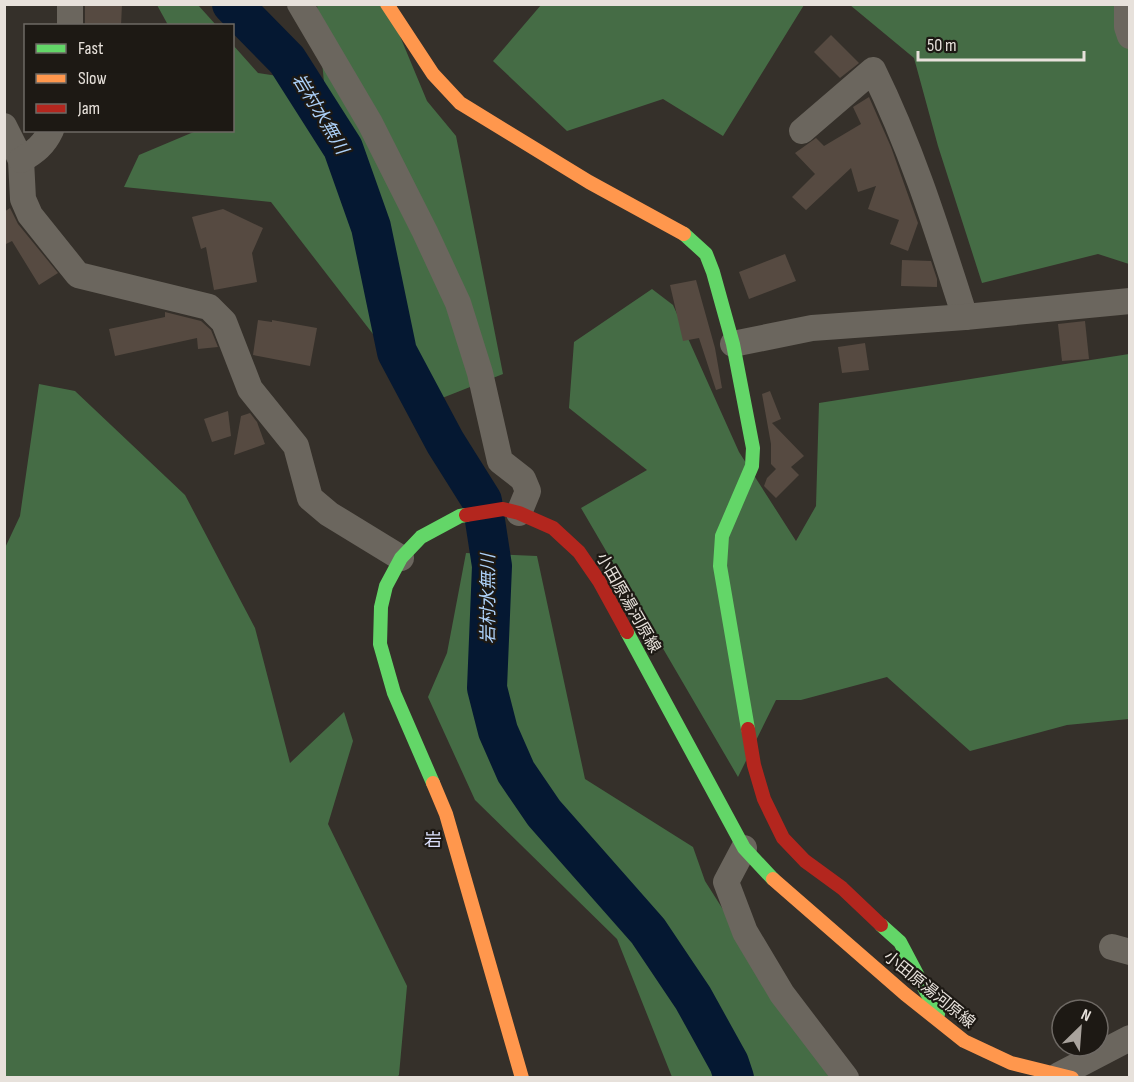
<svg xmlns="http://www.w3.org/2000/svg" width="1134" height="1082" font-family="'Sofia Sans Condensed','Noto Sans JP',sans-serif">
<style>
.forest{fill:#456c45}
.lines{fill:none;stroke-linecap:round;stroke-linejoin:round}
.river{stroke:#051832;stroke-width:40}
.building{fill:#564a41}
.street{stroke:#6b665e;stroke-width:26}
.fast{stroke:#63d668;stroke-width:14}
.slow{stroke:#ff974d;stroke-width:14}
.jam{stroke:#b3261e;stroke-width:14}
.labels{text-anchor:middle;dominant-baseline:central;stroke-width:4.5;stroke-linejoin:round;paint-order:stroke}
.street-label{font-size:16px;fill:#e7e1db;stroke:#1d1914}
.water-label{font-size:18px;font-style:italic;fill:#add1f9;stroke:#1d1914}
.neighbourhood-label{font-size:18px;fill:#dadffc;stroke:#1d1914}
</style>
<rect width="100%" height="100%" fill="#35302a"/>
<!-- forest -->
<g class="forest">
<path d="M157,5h41l18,20h-48z"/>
<path d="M317,5h70l40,96 29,35 47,238 -76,30 -156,-202 -147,-15 15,-32 57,-24 36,-1 1,-85 25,28 66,10z"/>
<path d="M541,5v-1l263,1 -81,131 -60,-37 -96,32 -74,-70z"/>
<path d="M850,5h279v259l-31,-10 -116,29 -44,-137 -24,-88z"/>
<path d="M652,289l21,16 66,147 57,89 20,-35 3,-103 310,-49v365l-62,6 -97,26 -83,-74 -86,23h-25l-38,77 -157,-269 66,-38 -78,-62 5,-66z"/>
<path d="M39,384l36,7 110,104 70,133 35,135 54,-51 9,29 -25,83 79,162 -8,89 -2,2h-392l-1,-527 16,-34z"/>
<path d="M466,553l71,3 48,223 108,68 12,34 124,196h-157l-55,-138 -142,-139 -47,-103 19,-44z"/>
</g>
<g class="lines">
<!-- river -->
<path class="river" d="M232,4l55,56 56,88 28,79 26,125 48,90 37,59 10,65 -5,122 11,43 18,41 28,41 104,118 45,67 36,65 5,15"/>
</g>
<!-- building -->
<g class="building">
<path d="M85,4h37l-1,22h-36z"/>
<path d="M831,35l28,28 -19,15 -26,-26z"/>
<path d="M869,97l22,50 27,76 -10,28 -18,-7 9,-24 -31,-11 8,-23 -18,6 -7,-24 -45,42 -14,-13 23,-23 -20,-21 21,-15 8,8 37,-22 -8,-17z"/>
<path d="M10,208l8,16 40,49 -19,12 -27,-44 -8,4v-33z"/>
<path d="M223,209l40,19 -11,25 5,29 -43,8 -8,-43 -5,2 -9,-32z"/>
<path d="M785,254l11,27 -47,18 -10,-27z"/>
<path d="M902,260l29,1 6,18v8l-36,-1z"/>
<path d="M696,280l19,68 7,40 -6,2 -17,-52 -16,3 -13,-56z"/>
<path d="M165,312l36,9 10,9 7,17 -20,2 -1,-11 -82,18 -6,-27 56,-12z"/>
<path d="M258,320l14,2v-2l45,8 -7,38 -57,-11z"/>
<path d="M1085,321l4,38 -27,2 -4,-37z"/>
<path d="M865,343l4,27 -27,3 -4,-26z"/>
<path d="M770,391l11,28 -9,4 32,33 -13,11 8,8 -23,23 -12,-12 3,-8 9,-9 -5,-5v-20l-9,-50z"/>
<path d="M228,411l3,25 -19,6 -8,-23z"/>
<path d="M250,413l7,9 8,22 -31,11 7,-39z"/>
</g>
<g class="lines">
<!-- street -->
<g class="street">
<path d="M70,4v22"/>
<path d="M300,4l70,119 55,109 33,71 22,70 20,88 23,18 5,12 -9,22"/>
<path d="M1127,4v23l3,9"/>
<path d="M4,126l17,34 2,39 7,16 48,60 131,32 15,15 26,67 46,57 14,52 19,16 72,44"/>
<path d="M802,131l71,-61c39,79 65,163 92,247"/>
<path d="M21,160c14,-8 23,-15 30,-30"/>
<path d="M733,344l79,-16 153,-11 165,-16"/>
<path d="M744,848l-18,34 19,50 37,62 64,84"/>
<path d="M1112,947l18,5"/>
<path d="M1059,1075l71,-37"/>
</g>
<!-- fast -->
<g class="fast">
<path d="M684,234l22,20 7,18 20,72 20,104 -1,18 -30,70 -2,30 28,163"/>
<path d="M627,632l117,216 29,31"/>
<path d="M433,783l-39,-90 -14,-49 1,-37 5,-21 15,-28 20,-21 39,-21 6,-1"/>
<path d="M881,925l19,17 38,72"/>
</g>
<!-- slow -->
<g class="slow">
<path d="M387,4l46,70 27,29 129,79 95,52"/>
<path d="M433,783l13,31 76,264"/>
<path d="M773,879l132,115 59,47 47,22 61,15"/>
</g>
<!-- jam -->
<g class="jam">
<path d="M466,515l37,-6 16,4 34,15 26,24 20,29 28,51"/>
<path d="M748,729l6,36 10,34 19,39 22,23 37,27 39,37"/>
</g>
</g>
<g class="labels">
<!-- street labels -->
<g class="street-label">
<text transform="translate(628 603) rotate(60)">小田原湯河原線</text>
<text transform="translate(929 990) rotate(39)">小田原湯河原線</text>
</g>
<!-- water labels -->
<g class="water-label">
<text transform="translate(320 114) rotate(59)">岩村水無川</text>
<text transform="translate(488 599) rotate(-90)">岩村水無川</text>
</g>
<!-- neighbourhood labels -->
<g class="neighbourhood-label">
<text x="433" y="840">岩</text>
</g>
</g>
<!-- border -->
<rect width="1134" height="1082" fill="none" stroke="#e7e1db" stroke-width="12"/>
<!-- legend -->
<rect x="24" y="24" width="210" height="108" fill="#1d1914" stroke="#6e6964" stroke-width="1.5"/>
<rect x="36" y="44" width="30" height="9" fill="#63d668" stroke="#6e6964" stroke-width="1.5"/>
<text x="78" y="54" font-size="18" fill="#e7e1db">Fast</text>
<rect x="36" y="74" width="30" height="9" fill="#ff974d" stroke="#6e6964" stroke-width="1.5"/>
<text x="78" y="84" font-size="18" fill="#e7e1db">Slow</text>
<rect x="36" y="104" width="30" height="9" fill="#b3261e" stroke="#6e6964" stroke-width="1.5"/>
<text x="78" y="114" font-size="18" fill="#e7e1db">Jam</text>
<!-- north arrow -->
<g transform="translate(1080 1028) rotate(25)"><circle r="28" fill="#1d1914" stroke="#6e6964" stroke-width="1.5"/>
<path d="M0-4.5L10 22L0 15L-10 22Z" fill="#a9a39d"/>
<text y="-9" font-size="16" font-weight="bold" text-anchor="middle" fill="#e7e1db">N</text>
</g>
<!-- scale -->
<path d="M918 51v9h166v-9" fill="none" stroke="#e7e1db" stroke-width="3"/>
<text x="927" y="51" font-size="18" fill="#e7e1db" stroke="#1d1914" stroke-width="4.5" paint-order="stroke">50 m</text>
</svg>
